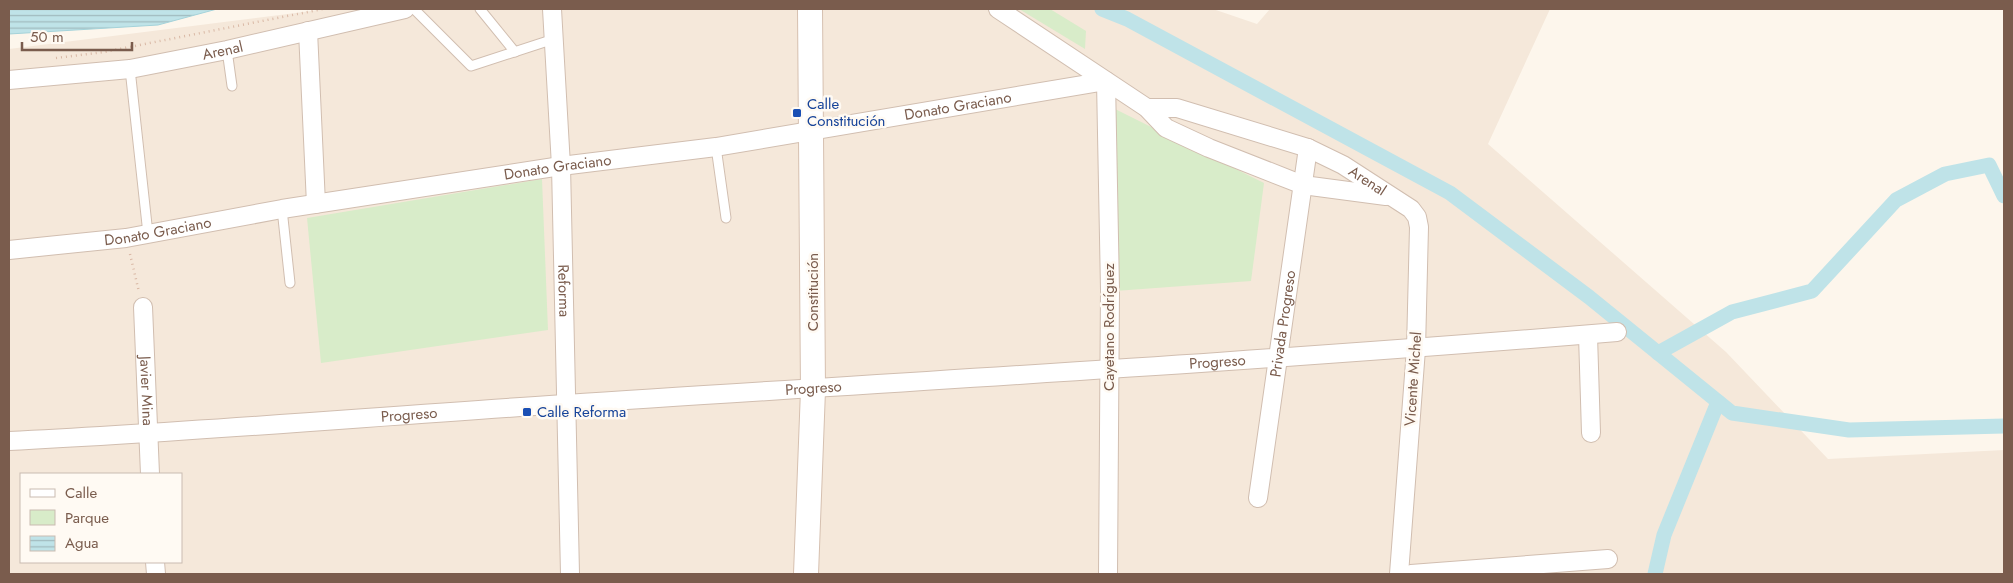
<svg xmlns="http://www.w3.org/2000/svg" width="2013" height="583" font-family="Jost,sans-serif">
<style>
.residential{fill:#f5e8da;fill-rule:evenodd}
.park{fill:#d8ecc9}
.water{fill:url(#water-rules);stroke:#a5d3da}
.lines{fill:none;stroke-linecap:round;stroke-linejoin:round}
.canal{stroke:#bfe3e8;stroke-width:15}
.lane-casing{stroke:#d1beb0;stroke-width:11}
.street-casing{stroke:#d1beb0;stroke-width:20}
.secondary-casing{stroke:#d6c0b0;stroke-width:26}
.path{stroke:#d9b8a5;stroke-width:2.5;stroke-dasharray:1 4;stroke-linecap:butt}
.lane{stroke:#fff;stroke-width:9}
.street{stroke:#fff;stroke-width:18}
.secondary{stroke:#fff;stroke-width:24}
.transit-dot{fill:#1a4fb4;stroke:#fffaf3;stroke-width:2}
.labels{text-anchor:middle;dominant-baseline:central;stroke-width:5;stroke-linejoin:round;paint-order:stroke}
.street-label{font-size:15px;fill:#7a5c4d;stroke:#fffaf3}
.transit-label{font-size:15px;fill:#164399;stroke:#fffaf3;text-anchor:start}
</style>
<defs>
<pattern id="water-rules" width="6" height="5" patternUnits="userSpaceOnUse" patternTransform="scale(1.25)"><rect width="6" height="5" fill="#bfe3e8"/><path d="M0 2.5h6" fill="none" stroke="#a0bbbe"/></pattern>
</defs>
<rect width="100%" height="100%" fill="#fdf6ec"/>
<!-- residential -->
<path class="residential" d="M327,9h886l44,15 13,-15h280l-62,135 238,208 102,107 176,-9v124h-1995v-525zM21,474h160v88h-160z"/>
<!-- park -->
<g class="park">
<path d="M1019,9h31l36,22 -1,18z"/>
<path d="M1115,109l149,74 -13,98 -136,10z"/>
<path d="M542,179l6,151 -227,33 -14,-145z"/>
</g>
<!-- water -->
<path class="water" d="M9,9h208l-59,16 -149,9z"/>
<g class="lines">
<!-- canal -->
<g class="canal">
<path d="M1102,9l25,10 323,174 139,104 143,116 117,17 155,-4"/>
<path d="M1658,353l74,-41 80,-21 84,-91 49,-26 44,-9 15,31"/>
<path d="M1655,574l9,-39 54,-133"/>
</g>
<!-- lane casing -->
<g class="lane-casing">
<g id="lane">
<path d="M414,9l57,57 83,-27"/>
<path d="M480,9l35,43"/>
<path d="M227,50l5,36"/>
<path d="M130,69l18,165"/>
<path d="M716,147l10,71"/>
<path d="M282,209l8,74"/>
</g>
</g>
<!-- street casing -->
<g class="street-casing">
<g id="street">
<path id="s1" d="M552,9l9,157 9,408"/>
<path d="M998,9l149,99 19,20 43,20 94,37 83,11"/>
<path d="M308,31l8,173"/>
<path id="s2" d="M9,80l121,-11 97,-19 178,-41"/>
<path id="s3" d="M1147,108h30l131,40 35,17 68,44 6,8 2,10 -3,122 -17,225"/>
<path id="s4" d="M9,250l117,-12 156,-29 279,-43 155,-19 390,-66 4,209 -2,284"/>
<path id="s5" d="M143,307l7,167"/>
<path d="M1588,335l3,98"/>
<path id="s6" d="M9,441c186,-9 371,-25 557,-37 351,-23 701,-43 1051,-72"/>
<path id="s7" d="M1258,498l50,-350"/>
<path d="M155,562l1,12"/>
<path d="M1411,574l197,-15"/>
</g>
</g>
<!-- secondary casing -->
<g class="secondary-casing">
<path id="secondary" d="M806,574l7,-184 -3,-381"/>
</g>
<!-- path -->
<g class="path">
<path d="M56,58l48,-6 219,-43"/>
<path d="M130,254l9,38"/>
</g>
<!-- lane -->
<use href="#lane" class="lane"/>
<!-- street -->
<use href="#street" class="street"/>
<!-- secondary -->
<use href="#secondary" class="secondary"/>
</g>
<!-- markers -->
<g class="transit-dot">
<rect x="792" y="108" width="10" height="10" rx="2.5"/>
<rect x="522" y="407" width="10" height="10" rx="2.5"/>
</g>
<g class="labels">
<!-- street labels -->
<g class="street-label">
<text stroke="none"><textPath href="#s2" startOffset="216">Arenal</textPath></text>
<text stroke="none"><textPath href="#s4" startOffset="960">Donato Graciano</textPath></text>
<text stroke="none"><textPath href="#s4" startOffset="555">Donato Graciano</textPath></text>
<text stroke="none"><textPath href="#s3" startOffset="235">Arenal</textPath></text>
<text stroke="none"><textPath href="#s4" startOffset="150">Donato Graciano</textPath></text>
<text stroke="none"><textPath href="#s1" startOffset="282">Reforma</textPath></text>
<text transform="translate(813 292) rotate(-90)">Constitución</text>
<text stroke="none"><textPath href="#s7" startOffset="176">Privada Progreso</textPath></text>
<text transform="translate(1109 327) rotate(-90)">Cayetano Rodríguez</text>
<text stroke="none"><textPath href="#s6" startOffset="1211">Progreso</textPath></text>
<text transform="translate(1413 379) rotate(-86)">Vicente Michel</text>
<text stroke="none"><textPath href="#s6" startOffset="806">Progreso</textPath></text>
<text stroke="none"><textPath href="#s5" startOffset="84">Javier Mina</textPath></text>
<text stroke="none"><textPath href="#s6" startOffset="401">Progreso</textPath></text>
</g>
<!-- transit labels -->
<g class="transit-label">
<text x="807" y="104">Calle<tspan x="807" dy="17">Constitución</tspan></text>
<text x="537" y="412">Calle Reforma</text>
</g>
</g>
<!-- border -->
<rect width="2013" height="583" fill="none" stroke="#7a5c4d" stroke-width="20"/>
<!-- legend -->
<rect x="20" y="473" width="162" height="90" fill="#fffaf3" stroke="#cabbb1"/>
<rect x="30" y="489" width="25" height="8" fill="#ffffff" stroke="#cabbb1"/>
<text x="65" y="498" font-size="15" fill="#7a5c4d">Calle</text>
<rect x="30" y="510" width="25" height="15" fill="#d8ecc9" stroke="#cabbb1"/>
<text x="65" y="523" font-size="15" fill="#7a5c4d">Parque</text>
<rect x="30" y="536" width="25" height="15" fill="url(#water-rules)" stroke="#cabbb1"/>
<text x="65" y="548" font-size="15" fill="#7a5c4d">Agua</text>
<!-- scale -->
<path d="M22 42v8h110v-8" fill="none" stroke="#7a5c4d" stroke-width="2.5"/>
<text x="30" y="42" font-size="15" fill="#7a5c4d" stroke="#fffaf3" stroke-width="4" paint-order="stroke">50 m</text>
</svg>
